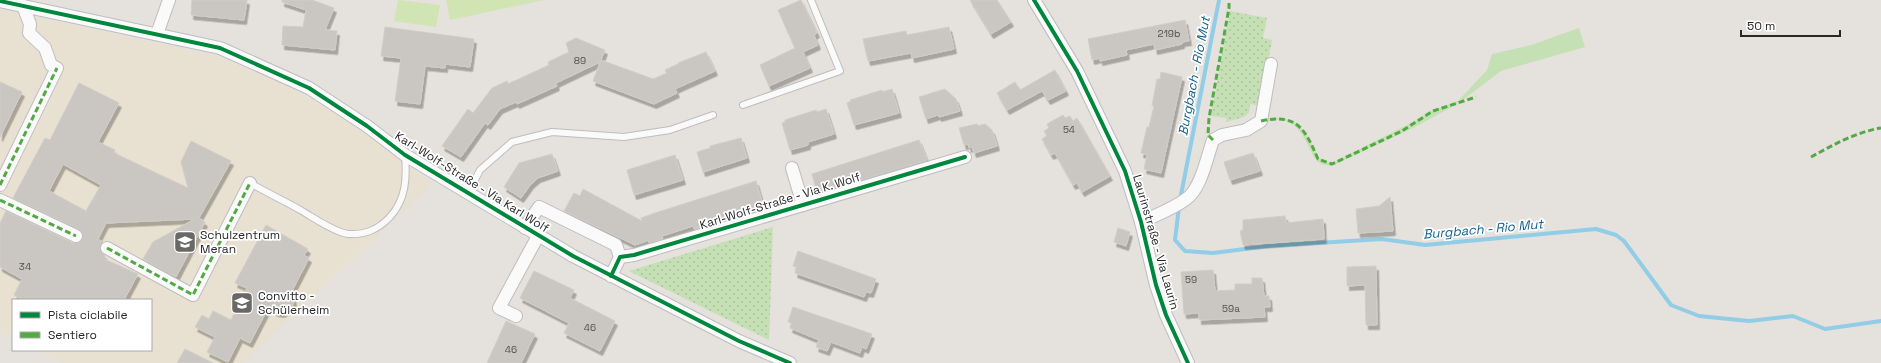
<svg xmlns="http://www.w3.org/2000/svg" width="1881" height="363" font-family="'Space Grotesk',sans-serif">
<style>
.education{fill:#e8e0d0}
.grass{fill:#c6e0b5}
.park{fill:url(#park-dots)}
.pitch{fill:#d1e4b3}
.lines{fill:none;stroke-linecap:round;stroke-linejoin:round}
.stream{stroke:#91cde6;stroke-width:4}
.building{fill:#cac7c3;stroke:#d0cdc8;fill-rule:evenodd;filter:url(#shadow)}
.lane-casing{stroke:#bebdbe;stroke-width:8}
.street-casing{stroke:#bebdbe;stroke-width:14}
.lane{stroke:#fbfafa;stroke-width:6}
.street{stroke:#fbfafa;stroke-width:12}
.quiet{stroke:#53aa44;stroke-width:3;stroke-dasharray:6 3;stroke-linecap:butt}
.cycleway-casing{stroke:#fff;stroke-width:6}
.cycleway{stroke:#00873e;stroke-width:4}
.labels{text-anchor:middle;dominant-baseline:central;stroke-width:3.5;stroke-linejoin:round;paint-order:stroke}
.number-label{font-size:10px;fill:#525150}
.street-label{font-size:12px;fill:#272727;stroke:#fff}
.poi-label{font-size:12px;fill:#272727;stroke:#fff;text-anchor:start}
.water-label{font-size:13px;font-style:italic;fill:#116190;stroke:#fff}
</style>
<defs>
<pattern id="park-dots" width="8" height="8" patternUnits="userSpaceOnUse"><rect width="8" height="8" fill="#c6e0b5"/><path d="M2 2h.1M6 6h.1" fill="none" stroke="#aac09c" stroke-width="1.8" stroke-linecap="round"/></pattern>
<filter id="shadow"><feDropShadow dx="2.5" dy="4.5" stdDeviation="0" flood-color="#0004"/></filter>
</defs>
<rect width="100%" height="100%" fill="#e5e1dc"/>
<!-- education -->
<path class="education" d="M0,9l219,48 65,28 61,34 87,65 -190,179h-178l-27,-13h114v-50h-138v38l-13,-6z"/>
<!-- grass -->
<path class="grass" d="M1579,28l6,19 -84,24 -42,32 -44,24 -83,39c-4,-1 -9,-1 -12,-3 -5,-3 -7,-7 -9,-12 -11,-22 -19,-37 -46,-29l-2,-3c35,-6 43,12 56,39l13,5 81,-41 20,-12 25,-9 29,-31 5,-16 39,-9z"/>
<!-- park -->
<g class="park">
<path d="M1230,11l37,7 -4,20 9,2 -12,66 -10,-2 -1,9 -5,4 -18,5 1,-4 -16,-2z"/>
<path d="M773,227l-4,113 -140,-69z"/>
</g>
<!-- pitch -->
<g class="pitch">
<path d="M398,0l42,5 -4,22 -42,-6z"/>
<path d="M446,0h98l-94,20z"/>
</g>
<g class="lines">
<!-- stream -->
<g class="stream">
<path d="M1180,200l39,-200"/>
<path d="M1179,207l-4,33 10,11 28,2 56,-7 113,-7 43,6 171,-16 20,6 8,6 47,64 28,11 50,5 44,-5 32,13 56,-8"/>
</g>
</g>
<!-- building -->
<g class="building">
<path d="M192,0h55l-3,20 -53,-5z"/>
<path d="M282,0h30l22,8 -9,22 12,1 -2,19 -53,-5 1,-19 20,1 3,-17 -24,-8z"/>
<path d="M801,0l16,33 -3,2 4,10 -15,7 7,16 -41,18 -9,-21 35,-17 -17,-38z"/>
<path d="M970,0h27l14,22 -20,12z"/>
<path d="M1185,20l4,21 -7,1v2l-27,6 -1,-6 -28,6 1,5 -27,6v-3l-8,2 -4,-21z"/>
<path d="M385,27l89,12 -4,28 -25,-3v4l-20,-2 -5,38 -25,-3 6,-43 -20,-2z"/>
<path d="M949,27l5,22 -42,9 -1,-5 -43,8 -5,-22 43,-8 1,4z"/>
<path d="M576,38l29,12 -4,10 52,19 14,-6 -2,-3 13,-6v-1l28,-11 9,19 -40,18 2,4 -23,11 -61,-23 8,-21 -1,2 -44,21 1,3 -40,18 -1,-2 -16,7 -12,16 -3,-2 -24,34 -19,-11 26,-37 5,4 19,-25 15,-7 1,3 41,-19 -1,-3 21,-10 -3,-9z"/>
<path d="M1055,70l11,21 -18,9 -6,-9 -35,19 -10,-17 18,-11 5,8z"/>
<path d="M1161,72l21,5 -21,96 -17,-4 3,-14 -6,-2 6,-26h2l5,-21h-2l5,-27h3z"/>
<path d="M0,82l22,10 -22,45z"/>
<path d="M79,83l40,20 -21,39 17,8 -1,3 74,35 -7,-26 10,-21 40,20 -32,57 6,4 -29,55 -33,-18 10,-17 42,-23 -89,4 -8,16 5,3 -3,7 1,3 4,4 -1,3 34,15 -14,26h-101l-9,-5 8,-16 -22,-12v-44l6,-12 67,32 7,-1 3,-3 -1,-7 -3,-3 -66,-31 32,-60 5,2zM63,164l38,21 -15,26 -37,-20z"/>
<path d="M892,89l7,24 -45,12 -7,-22 4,-2 -1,-1 32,-10v2z"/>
<path d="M945,89l11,10 4,12 -21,6 -1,-2 -12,4 -7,-22z"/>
<path d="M826,109l8,25 -26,8v3l-18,5 -8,-27 3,-1v-2l31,-10 1,2z"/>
<path d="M1063,115l2,3 5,-2 3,5 4,-3 33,58 -28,16 -5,-9 -4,2 -18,-32 -4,2 -9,-16 5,-3 -3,-5 5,-3 -2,-4z"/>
<path d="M977,124l1,2 7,-2 7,6 5,16 -23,7 -2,-6 -3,1 -1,-4 -4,1 -5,-17z"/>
<path d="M741,138l6,20 -44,14 -6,-20 13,-4v-2z"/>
<path d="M919,140l8,20 -110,33 -5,-19z"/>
<path d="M1253,153l7,18 -30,9 -6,-18z"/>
<path d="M552,154l6,17 -20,7 -7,6 -10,14 -17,-11 15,-24z"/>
<path d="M675,155l8,25 -49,15 -7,-25z"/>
<path d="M756,181l7,24 -13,4 1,3 -13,4 -1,-3 -31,9 1,4 -13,3 -1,-3 -31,10 1,3 -14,4v-3l-14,5 -71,-34 10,-18 6,3 3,-7 59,32 -1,-3 14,-5z"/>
<path d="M1390,197l3,34 -35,2 -2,-24 23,-3z"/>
<path d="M1285,216l1,7 37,-4 1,20 -81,6 -3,-14 3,-1v-10z"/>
<path d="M266,225l42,24 -4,6 5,3 -17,33 2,11 -3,6 -9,5 -6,-1 -8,-4 -18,35 -10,-5 -12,24 -21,-10 8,-15 -20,-10 7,-12 7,4 4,-8 18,9 16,-32 -12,-5z"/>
<path d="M1118,228l12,4 -4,14 -12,-4z"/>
<path d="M798,251l78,28 -5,14 -5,-1 -2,5 -69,-24 2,-6 -4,-1z"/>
<path d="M1376,266l1,59h-11l-1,-40 -18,1v-19z"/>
<path d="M1213,270l2,21 20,-1v-6h17v-6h10l2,18h5l1,11h-6l1,10 -66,3v-7l-15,1 -3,-42z"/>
<path d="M534,271l40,19 -4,8 45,23 -15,30 -36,-18 5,-10 -49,-25z"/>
<path d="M793,307l79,27 -6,15 -4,-2 -2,6 -29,-11 -4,9 -11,-4 3,-7 -29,-12 2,-5 -4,-1z"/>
<path d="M506,321l29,13 -14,29h-34z"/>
<path d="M185,349l28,14h-36z"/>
</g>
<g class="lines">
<!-- lane casing -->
<g class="lane-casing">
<g id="lane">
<path d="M743,105l97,-34 -29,-71"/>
<path d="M250,183c17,10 35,18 52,28 12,7 32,21 46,23 17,1 29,-4 41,-16 17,-18 18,-39 16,-63"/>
<path d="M468,193l12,-23 32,-28 40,-10 72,5 46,-7 43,-15"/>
</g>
</g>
<!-- street casing -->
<g class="street-casing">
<g id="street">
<path d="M1034,0l43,71 48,100 16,51 15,63 10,30 22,48"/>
<path d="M0,1l220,47 89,40 58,38 38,29 168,101 166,85 51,22"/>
<path d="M157,34l12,-34"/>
<path d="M792,168l11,37"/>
<path d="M0,185l57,-117 -6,-3 -6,-17 -16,-15 1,-9 -7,-18"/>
<path d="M0,200l76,36"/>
<path d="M1141,222c15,-7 32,-13 45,-23 15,-10 21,-42 27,-59l9,-5 24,-5 15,-9 10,-57"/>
<path d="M525,228l14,-21 77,38 4,12"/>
<path d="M107,248l86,47 57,-112"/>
<path d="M611,276l9,-19 14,-2 331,-98"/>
<path d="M516,316l-17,-8 39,-72"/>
</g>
</g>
<!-- lane -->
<use href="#lane" class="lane"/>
<!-- street -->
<use href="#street" class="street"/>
<!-- quiet -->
<g class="quiet">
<path d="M1261,121c36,-8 44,8 57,38l14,5 70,-33 31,-20 43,-14"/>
<path d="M1213,140l-5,-5 1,-17 20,-110v-8"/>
<path d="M1811,157c22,-12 45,-25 70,-29"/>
<path d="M0,185l57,-117"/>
<path d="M0,200l76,36"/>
<path d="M107,248l86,47 57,-112"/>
</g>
<!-- cycleway casing -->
<g class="cycleway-casing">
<g id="cycleway">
<path d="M1034,0l43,71 48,100 16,51 15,63 10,30 22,48"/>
<path d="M0,1l220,47 89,40 58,38 38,29 168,101 166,85 51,22"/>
<path d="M611,276l9,-19 14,-2 331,-98"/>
</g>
</g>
<!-- cycleway -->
<use href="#cycleway" class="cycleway"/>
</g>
<!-- icons -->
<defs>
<g id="school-square" transform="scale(1.15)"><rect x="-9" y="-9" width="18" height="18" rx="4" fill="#6a6866" stroke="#fff"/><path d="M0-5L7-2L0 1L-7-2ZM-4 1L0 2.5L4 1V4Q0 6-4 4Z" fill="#fff"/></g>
</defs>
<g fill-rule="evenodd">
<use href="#school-square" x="185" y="242"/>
<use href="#school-square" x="242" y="303"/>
</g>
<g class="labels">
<!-- number labels -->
<g class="number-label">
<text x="1169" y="33">219b</text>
<text x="580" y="60">89</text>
<text x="1069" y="129">54</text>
<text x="25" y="266">34</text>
<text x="1191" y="279">59</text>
<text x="1231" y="308">59a</text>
<text x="590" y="327">46</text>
<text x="511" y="349">46</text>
</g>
<!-- street labels -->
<g class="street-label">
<text transform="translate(472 182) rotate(32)">Karl-Wolf-Straße - Via Karl Wolf</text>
<text transform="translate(780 201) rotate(-17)">Karl-Wolf-Straße - Via K. Wolf</text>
<text transform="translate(1156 242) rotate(74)">Laurinstraße - Via Laurin</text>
</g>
<!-- poi labels -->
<g class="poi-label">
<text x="200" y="235">Schulzentrum<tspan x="200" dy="14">Meran</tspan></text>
<text x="258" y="296">Convitto -<tspan x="258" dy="14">Schülerheim</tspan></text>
</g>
<!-- water labels -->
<g class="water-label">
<text transform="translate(1194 76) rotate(-79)">Burgbach - Rio Mut</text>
<text transform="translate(1483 229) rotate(-5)">Burgbach - Rio Mut</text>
</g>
</g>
<!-- legend -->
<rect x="12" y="299" width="140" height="52" fill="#ffffff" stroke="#a9a9a9"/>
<rect x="20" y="312" width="20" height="6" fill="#00873e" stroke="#a9a9a9"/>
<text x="48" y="319" font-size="12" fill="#272727">Pista ciclabile</text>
<rect x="20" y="332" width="20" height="6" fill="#53aa44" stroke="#a9a9a9"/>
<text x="48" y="339" font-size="12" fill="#272727">Sentiero</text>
<!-- scale -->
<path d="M1741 30v6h99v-6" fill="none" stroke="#272727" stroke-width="2"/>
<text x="1747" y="30" font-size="12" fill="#272727" stroke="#ffffff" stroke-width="3" paint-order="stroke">50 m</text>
</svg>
